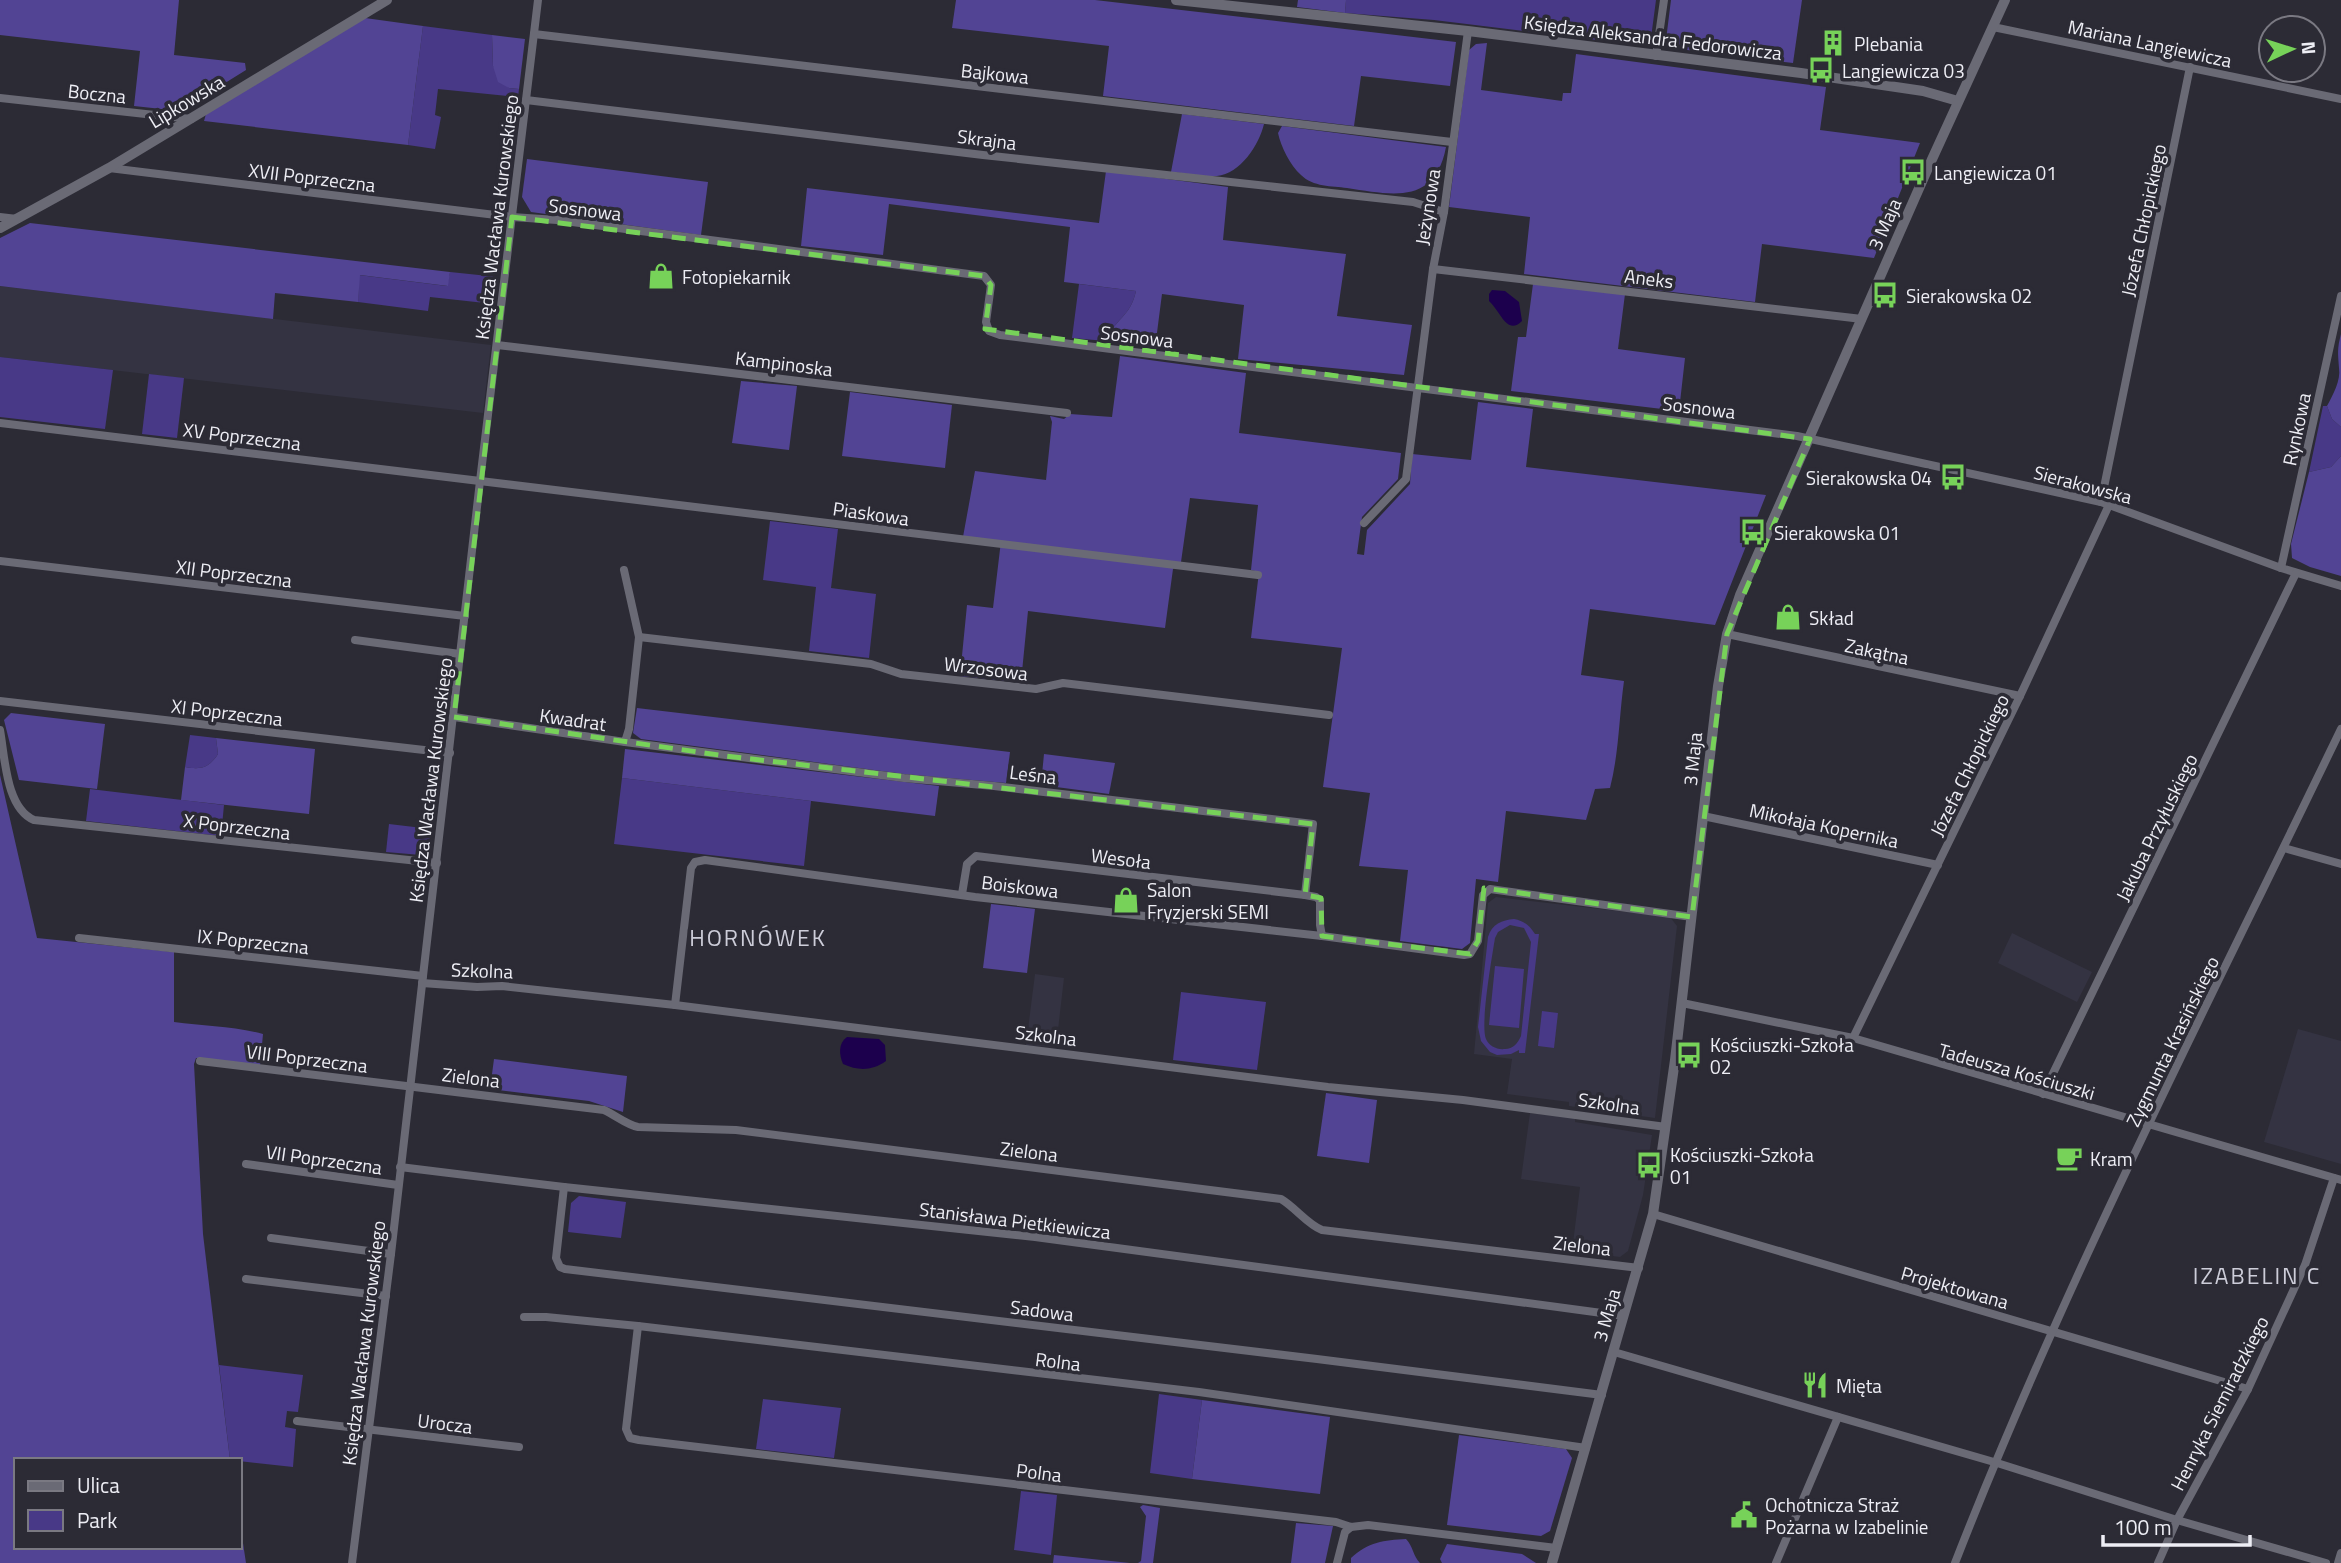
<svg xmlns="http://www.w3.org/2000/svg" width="2341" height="1563" font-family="'Titillium Web',sans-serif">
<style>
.built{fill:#343342}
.green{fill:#483987;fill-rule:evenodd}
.forest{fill:#524494}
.water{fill:#1c004d}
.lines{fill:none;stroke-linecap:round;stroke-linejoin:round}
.minor{stroke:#6a6a75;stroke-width:8}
.tertiary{stroke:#6a6a75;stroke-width:10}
.marked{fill:none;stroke:#77d259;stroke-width:5;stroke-dasharray:14 9;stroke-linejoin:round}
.labels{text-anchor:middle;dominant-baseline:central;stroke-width:7;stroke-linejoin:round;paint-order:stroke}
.street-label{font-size:19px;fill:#eeeef5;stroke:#2c2b35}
.poi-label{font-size:19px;fill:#eeeef5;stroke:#2c2b35;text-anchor:start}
.quarter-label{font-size:23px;letter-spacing:2px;fill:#cdcdd9;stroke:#2c2b35}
</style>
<rect width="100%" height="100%" fill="#2c2b35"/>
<!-- built -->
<g class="built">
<path d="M0,286l491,59 -8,68 -483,-56z"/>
<path d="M1496,897l174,20 7,9 -22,192 -86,-12v-4l-62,-8 5,-35 -38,-5 14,-151z"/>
<path d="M2012,933l80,39 -15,30 -79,-39z"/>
<path d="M1035,974l29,4 -8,69 -30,-2z"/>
<path d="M2298,1029l43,12v123l-77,-22z"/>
<path d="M1530,1113l45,5v4l77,13 -9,60 -15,56 -8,6 -48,-6 8,-64 -59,-8z"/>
</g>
<!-- green -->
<g class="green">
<path d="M1346,0h310l-5,38 -5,8 -212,-26 -89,-7z"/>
<path d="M423,26l69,9 1,31 16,22 10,1 -1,8 -80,-8 -3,26 6,2 -6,32 -27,-4z"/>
<path d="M450,272l48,5 -4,27 -64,-7 -2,14 -70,-9 1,-27 88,11z"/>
<path d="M1079,284l57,7c-6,27 -21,27 -30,50l-34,-3z"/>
<path d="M0,357l113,13 -8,59 -105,-12z"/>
<path d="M149,374l35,4 -7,60 -35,-4z"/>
<path d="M2323,406h4l5,13 9,8v29l-10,11 -22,5z"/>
<path d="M770,521l68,8 -7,59 45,6 -7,64 -60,-7 7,-64 -53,-7z"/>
<path d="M190,735l26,3 2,16c-9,14 -17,16 -33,13z"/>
<path d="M622,778l189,23 -7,65 -190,-22z"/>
<path d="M90,789l134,16 -3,31 -135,-15z"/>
<path d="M389,824l42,5 -3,20 -7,6 -35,-3z"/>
<path d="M1514,919c10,2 15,6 21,15h4l-14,119h-6v-3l-8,4 -14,1 -7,-3 -9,-11 -3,-14 10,-90c4,-13 14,-17 26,-18zM1510,925l14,3 7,14 -10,94c-3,7 -8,13 -16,13 -8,1 -16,-3 -19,-10 -6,-14 6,-82 9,-101l3,-6z"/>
<path d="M1495,966l29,3 -5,59 -30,-3z"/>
<path d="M1181,992l85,10 -9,68 -84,-10z"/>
<path d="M1542,1011l16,2 -4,35 -16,-2z"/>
<path d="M579,1196l47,6 -5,36 -53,-6 3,-29z"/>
<path d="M219,1365l84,10 -5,37 -11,-1 -2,16 11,2 -3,38 -63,-7z"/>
<path d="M1159,1394l43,6 -10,79 -42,-6z"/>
<path d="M763,1399l78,9 -7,50 -78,-9z"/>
<path d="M1021,1491l36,4 -6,60 -37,-5z"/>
</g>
<!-- forest -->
<g class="forest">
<path d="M0,0h179l-5,55 71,8 1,7 -66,41 -46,-5 6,-55 -140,-16z"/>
<path d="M956,0h139l361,42 -6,44 -89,-10 -7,50 -251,-30 6,-50 -157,-18z"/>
<path d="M1298,0h48l-1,13 -48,-6z"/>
<path d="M1671,0h131l-9,63 -122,-15 -5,-8z"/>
<path d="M365,18l58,8 -15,119 -204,-24 2,-7z"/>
<path d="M492,35l33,4 -6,50 -10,-1 -11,-6 -5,-16z"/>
<path d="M1487,43l-6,47 81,11 1,-8h8l5,-39 250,33 -6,43 100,13 -46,115 -112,-14 -7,58 -231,-28 6,-57 -81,-10 20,-157 7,-6z"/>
<path d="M1182,114l82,10c-5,21 -24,50 -47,52 -15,1 -31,-3 -46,-4z"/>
<path d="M1282,126l164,21c-11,58 -53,48 -99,41 -15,-2 -34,-1 -46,-13 -11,-10 -20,-28 -23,-42z"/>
<path d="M527,159l181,23 -7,53 -170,-23 -9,-15z"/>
<path d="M1106,171l122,16 -5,53 123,14 -9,62 75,9 -8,50 -166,-16 6,-54 -82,-11 -7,54 -49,-7c9,-23 24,-23 30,-50l-72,-9 6,-55 -181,-23 -6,51 -82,-9 6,-58 292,35z"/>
<path d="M30,223l420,49 -2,14 -88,-11 -2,27 -83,-9 -2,26 -273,-33v-48z"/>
<path d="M1533,284l92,10 -7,55 67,9 -6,53 -168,-20 7,-54h8z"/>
<path d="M2341,334v93l-9,-8 -5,-13c6,-11 14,-26 12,-38 -1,-15 -2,-19 2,-34z"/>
<path d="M1120,356l126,17 -7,60 162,20 -3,26 -36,38 -5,37 7,1 3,-25 43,-46 2,-30 59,6 7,-58 55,7 -7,58 240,28 -51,130 -125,-16 -9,66 43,6c-5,36 -5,72 -14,107l-15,1 -9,31 -80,-9 -8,71 -22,-3 -6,64 -8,6 -62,-8 8,-71 -49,-4 11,-73 -47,-6 19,-139 -91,-10 8,-66 -8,-2 7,-65 -68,-7 -9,64 -8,7 -8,59 -137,-17 -7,71 -61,-6 7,-71 26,3 8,-67 -38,-4 12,-66 71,9 6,-58 -2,-6 14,3 6,-5 42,3z"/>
<path d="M741,381l56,5 -8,64 -57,-7z"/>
<path d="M850,392l102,13 -7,63 -103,-12z"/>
<path d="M2341,456v120l-31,-9 -18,-9 -1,-14 18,-72 22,-5z"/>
<path d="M637,708l373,44 -4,31 -102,-9 -263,-35 -8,-6z"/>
<path d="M11,713l94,11 -8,65 -78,-9 -15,-60z"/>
<path d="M216,738l99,11 -6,65 -128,-14 4,-33c16,3 24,1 33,-13z"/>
<path d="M625,749l314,37 -4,30 -313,-38z"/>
<path d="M1044,754l71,9 -6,31 -68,-9z"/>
<path d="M0,775l37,163 137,14v70c29,4 60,4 89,12l-3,32 -64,-8 -2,6 9,170 27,226h-214v87h224v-24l6,40h-246z"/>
<path d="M991,904l44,5 -8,64 -44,-5z"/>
<path d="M494,1059l133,17 -4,36 -34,-11 -99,-12z"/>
<path d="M1326,1093l51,7 -8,63 -52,-7z"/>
<path d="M1202,1400l128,17 -10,77 -128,-15z"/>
<path d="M1459,1435l107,14 6,9 -22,73 -9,5 -94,-11z"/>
<path d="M1143,1505l17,3 -7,55h-15l3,-2 5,-45 -6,-9z"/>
<path d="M1296,1523l37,3 -8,37h-34z"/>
<path d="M1406,1539c7,7 7,17 14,24h-69v-5c17,-16 33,-18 55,-19z"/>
<path d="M1447,1544l75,10 14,9h-94l-2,-4z"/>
<path d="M1054,1555l76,8h-77z"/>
</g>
<!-- water -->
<g class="water">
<path d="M1492,290l13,1 14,11 3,19c-15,15 -21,-9 -33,-20v-7z"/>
<path d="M847,1037l32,2 6,6 1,16c-14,10 -28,10 -43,3 -4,-9 -5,-21 4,-27z"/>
</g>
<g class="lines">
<!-- minor -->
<g class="minor">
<path d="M1993,27l348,72"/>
<path d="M534,34l918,108"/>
<path d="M1656,56l8,-56"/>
<path d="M0,98l191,21"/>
<path d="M526,100l457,55 430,47 31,10"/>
<path d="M109,168l403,49 45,3 427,56 7,9 -5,37 3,9 11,4 797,101 304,66 180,66 60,18"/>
<path d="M0,217l17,2"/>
<path d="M1433,269l429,50"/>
<path d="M497,345l570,68"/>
<path d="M0,423l1258,152"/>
<path d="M2101,502l89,-435"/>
<path d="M1364,523l42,-44 27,-210 11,-57 24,-181"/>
<path d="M0,561l465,55"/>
<path d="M2281,568l60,-272"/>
<path d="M1727,634l293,62"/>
<path d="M639,637l232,27 30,10 135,15 27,-6 266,32"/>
<path d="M355,640l105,14"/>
<path d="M0,701l450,52"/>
<path d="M454,717l171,25 4,-13 10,-92 -15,-67"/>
<path d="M0,730c5,28 6,78 34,90l403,43"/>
<path d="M625,742l279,36 90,8 319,38 -8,71 11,2 4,3v25l2,11"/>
<path d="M1703,816l235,49"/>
<path d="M2284,848l57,16"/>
<path d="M962,894l5,-30 9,-8 329,39"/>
<path d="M79,938l344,38"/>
<path d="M422,983l55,4 25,-1 173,19 653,82 135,13 203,27"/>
<path d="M1682,1003l171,35 488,142"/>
<path d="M675,1005l16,-137 4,-6 10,-2 270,37 347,39 142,19 6,-1 8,-13 5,-46 7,-6 202,28"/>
<path d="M1853,1038l167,-342 89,-191"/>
<path d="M200,1061l404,49c11,5 23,15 34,17l98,3 545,69c15,9 26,25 41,31l317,38"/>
<path d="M2043,1094l253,-521"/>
<path d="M246,1164l152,21"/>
<path d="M400,1167l164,20 471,50 589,79"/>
<path d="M564,1187l-8,71 4,9 5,2 752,90 285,36"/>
<path d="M1653,1214l595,175"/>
<path d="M271,1238l120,16"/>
<path d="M246,1279l140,17"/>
<path d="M524,1317h22l92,9 561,66 387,56"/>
<path d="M638,1326l-12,103 4,9 9,2 697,82 15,5 17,-2 188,23"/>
<path d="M1614,1352l380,110 183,58 149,43"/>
<path d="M297,1421l222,26"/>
<path d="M352,1563l39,-309 89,-773 58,-481"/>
<path d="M1337,1563l8,-31 6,-5"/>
<path d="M1776,1563l62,-146"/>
<path d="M1955,1563c111,-285 253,-558 386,-834"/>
<path d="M2158,1563l19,-43 71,-131 57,-124 29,-87"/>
<path d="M2338,1563l3,-10"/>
</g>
<!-- tertiary -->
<g class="tertiary">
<path d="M1176,0l292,31 333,42 122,18 35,10"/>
<path d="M0,228l109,-60 278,-168"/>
<path d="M1552,1563l101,-349 22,-154 43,-374 9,-52 13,-39 188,-427 77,-168"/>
</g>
</g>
<!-- marked area -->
<path class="marked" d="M512,217l472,59 7,9 -6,44 825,110 -83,195 -35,283 -208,-29 -6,53 -8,13 -148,-18 -1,-38 -16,-3 8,-71 -587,-68 -272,-39z"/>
<!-- icons -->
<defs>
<g id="building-bare" transform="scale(2.1)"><path d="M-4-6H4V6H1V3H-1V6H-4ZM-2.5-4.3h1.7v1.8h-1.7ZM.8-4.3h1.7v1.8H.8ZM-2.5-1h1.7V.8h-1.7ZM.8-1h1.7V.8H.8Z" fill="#77d259" stroke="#2c2b35" stroke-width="2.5" paint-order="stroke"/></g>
<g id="bus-bare" transform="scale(2.1)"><path d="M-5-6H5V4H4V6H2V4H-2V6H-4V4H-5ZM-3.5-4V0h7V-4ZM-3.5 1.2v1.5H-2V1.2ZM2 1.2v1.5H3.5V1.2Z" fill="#77d259" stroke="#2c2b35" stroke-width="2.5" paint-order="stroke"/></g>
<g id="shop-bare" transform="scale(2.1)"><path d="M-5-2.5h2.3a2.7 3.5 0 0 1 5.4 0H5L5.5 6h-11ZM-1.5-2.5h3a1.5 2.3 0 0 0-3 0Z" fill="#77d259" stroke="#2c2b35" stroke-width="2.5" paint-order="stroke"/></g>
<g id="cafe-bare" transform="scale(2.1)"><path d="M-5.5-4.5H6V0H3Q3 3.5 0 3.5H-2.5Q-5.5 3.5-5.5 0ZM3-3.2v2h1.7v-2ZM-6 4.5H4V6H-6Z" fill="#77d259" stroke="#2c2b35" stroke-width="2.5" paint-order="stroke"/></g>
<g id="restaurant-bare" transform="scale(2.1)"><path d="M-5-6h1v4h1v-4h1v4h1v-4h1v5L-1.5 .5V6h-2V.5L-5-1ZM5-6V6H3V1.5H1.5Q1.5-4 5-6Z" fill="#77d259" stroke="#2c2b35" stroke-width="2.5" paint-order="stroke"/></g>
<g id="civic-bare" transform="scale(2.1)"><path d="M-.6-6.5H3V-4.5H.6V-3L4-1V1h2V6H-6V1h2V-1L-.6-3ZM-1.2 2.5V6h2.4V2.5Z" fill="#77d259" stroke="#2c2b35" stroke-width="2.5" paint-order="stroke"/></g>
</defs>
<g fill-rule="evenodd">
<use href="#building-bare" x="1833" y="43"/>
<use href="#bus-bare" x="1821" y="70"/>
<use href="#bus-bare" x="1913" y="172"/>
<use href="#shop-bare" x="661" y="276"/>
<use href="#bus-bare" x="1885" y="295"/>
<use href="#bus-bare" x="1953" y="477"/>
<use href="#bus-bare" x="1753" y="532"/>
<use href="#shop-bare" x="1788" y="617"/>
<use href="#shop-bare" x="1126" y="900"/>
<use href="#bus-bare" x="1689" y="1055"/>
<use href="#cafe-bare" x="2069" y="1158"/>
<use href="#bus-bare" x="1649" y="1165"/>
<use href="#restaurant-bare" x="1815" y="1385"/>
<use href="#civic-bare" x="1744" y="1515"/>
</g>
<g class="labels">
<!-- street labels -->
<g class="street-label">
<text transform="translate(1653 37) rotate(7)">Księdza Aleksandra Fedorowicza</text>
<text transform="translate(2150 43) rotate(12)">Mariana Langiewicza</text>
<text transform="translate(995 73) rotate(6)">Bajkowa</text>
<text transform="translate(97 93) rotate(6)">Boczna</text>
<text transform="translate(186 101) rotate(-31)">Lipkowska</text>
<text transform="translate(987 139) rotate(7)">Skrajna</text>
<text transform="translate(312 177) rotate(7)">XVII Poprzeczna</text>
<text transform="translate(1427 207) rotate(-81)">Jeżynowa</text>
<text transform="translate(585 209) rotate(7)">Sosnowa</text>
<text transform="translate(496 217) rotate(-83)">Księdza Wacława Kurowskiego</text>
<text transform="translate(2143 220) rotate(-78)">Józefa Chłopickiego</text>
<text transform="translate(1884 224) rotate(-66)">3 Maja</text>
<text transform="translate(1649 278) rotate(7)">Aneks</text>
<text transform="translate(1137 336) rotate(7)">Sosnowa</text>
<text transform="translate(784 363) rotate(7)">Kampinoska</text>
<text transform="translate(1699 407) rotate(7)">Sosnowa</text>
<text transform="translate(2296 429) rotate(-78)">Rynkowa</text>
<text transform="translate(242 436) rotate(7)">XV Poprzeczna</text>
<text transform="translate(2083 484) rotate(15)">Sierakowska</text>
<text transform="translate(871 513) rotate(8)">Piaskowa</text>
<text transform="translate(234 573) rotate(7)">XII Poprzeczna</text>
<text transform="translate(1877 651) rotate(12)">Zakątna</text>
<text transform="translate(986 668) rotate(7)">Wrzosowa</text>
<text transform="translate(227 712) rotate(7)">XI Poprzeczna</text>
<text transform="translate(573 719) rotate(8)">Kwadrat</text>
<text transform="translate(1692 759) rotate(-84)">3 Maja</text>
<text transform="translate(1969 765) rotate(-64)">Józefa Chłopickiego</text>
<text transform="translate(1033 774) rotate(7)">Leśna</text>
<text transform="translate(430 780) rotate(-83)">Księdza Wacława Kurowskiego</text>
<text transform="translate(1824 825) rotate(12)">Mikołaja Kopernika</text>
<text transform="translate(237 826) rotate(7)">X Poprzeczna</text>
<text transform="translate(2156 827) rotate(-64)">Jakuba Przyłuskiego</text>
<text transform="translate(1121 858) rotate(7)">Wesoła</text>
<text transform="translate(1020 886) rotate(7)">Boiskowa</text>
<text transform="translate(253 941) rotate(6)">IX Poprzeczna</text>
<text transform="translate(482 970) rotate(2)">Szkolna</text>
<text transform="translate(1046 1035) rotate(7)">Szkolna</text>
<text transform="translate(2172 1041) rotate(-64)">Zygmunta Krasińskiego</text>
<text transform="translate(307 1058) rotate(7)">VIII Poprzeczna</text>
<text transform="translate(2017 1071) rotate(16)">Tadeusza Kościuszki</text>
<text transform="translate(471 1077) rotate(7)">Zielona</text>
<text transform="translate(1609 1103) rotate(8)">Szkolna</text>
<text transform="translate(1029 1151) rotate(7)">Zielona</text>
<text transform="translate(324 1159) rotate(8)">VII Poprzeczna</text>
<text transform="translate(1015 1220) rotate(7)">Stanisława Pietkiewicza</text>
<text transform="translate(1582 1245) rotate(7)">Zielona</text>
<text transform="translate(1955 1287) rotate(16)">Projektowana</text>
<text transform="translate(1042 1310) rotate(7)">Sadowa</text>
<text transform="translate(1606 1315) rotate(-74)">3 Maja</text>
<text transform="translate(363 1343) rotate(-83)">Księdza Wacława Kurowskiego</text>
<text transform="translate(1058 1361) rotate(7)">Rolna</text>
<text transform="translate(2219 1403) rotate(-63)">Henryka Siemiradzkiego</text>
<text transform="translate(445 1423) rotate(7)">Urocza</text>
<text transform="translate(1039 1472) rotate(7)">Polna</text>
</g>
<!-- poi labels -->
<g class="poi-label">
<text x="1854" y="43">Plebania</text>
<text x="1842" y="70">Langiewicza 03</text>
<text x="1934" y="172">Langiewicza 01</text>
<text x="682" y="276">Fotopiekarnik</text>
<text x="1906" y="295">Sierakowska 02</text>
<text x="1932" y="477" text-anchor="end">Sierakowska 04</text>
<text x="1774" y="532">Sierakowska 01</text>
<text x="1809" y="617">Skład</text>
<text x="1147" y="889">Salon<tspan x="1147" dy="22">Fryzjerski SEMI</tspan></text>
<text x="1710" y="1044">Kościuszki-Szkoła<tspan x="1710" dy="22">02</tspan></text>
<text x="1670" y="1154">Kościuszki-Szkoła<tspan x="1670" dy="22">01</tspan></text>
<text x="2090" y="1158">Kram</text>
<text x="1836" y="1385">Mięta</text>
<text x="1765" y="1504">Ochotnicza Straż<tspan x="1765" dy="22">Pożarna w Izabelinie</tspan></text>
</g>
<!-- quarter labels -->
<g class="quarter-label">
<text x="758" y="937">HORNÓWEK</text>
<text x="2257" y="1275">IZABELIN C</text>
</g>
</g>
<!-- legend -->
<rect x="14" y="1458" width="228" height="91" fill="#2c2b35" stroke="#7a7982" stroke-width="2"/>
<rect x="28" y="1481" width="35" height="10" fill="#6a6a75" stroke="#7a7982" stroke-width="2"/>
<text x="77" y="1493" font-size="21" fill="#eeeef5">Ulica</text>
<rect x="28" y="1510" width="35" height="21" fill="#483987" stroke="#7a7982" stroke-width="2"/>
<text x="77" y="1528" font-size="21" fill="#eeeef5">Park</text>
<!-- north arrow -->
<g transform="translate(2292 49) rotate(86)"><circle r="33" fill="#2c2b35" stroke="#7a7982" stroke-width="2"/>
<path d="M0-5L12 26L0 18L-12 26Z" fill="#77d259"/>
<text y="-10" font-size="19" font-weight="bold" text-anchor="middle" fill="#eeeef5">N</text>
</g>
<!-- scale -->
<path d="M2103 1535v10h147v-10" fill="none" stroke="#eeeef5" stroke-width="3.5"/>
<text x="2114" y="1535" font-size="21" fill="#eeeef5" stroke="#2c2b35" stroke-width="5" paint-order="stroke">100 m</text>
</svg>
